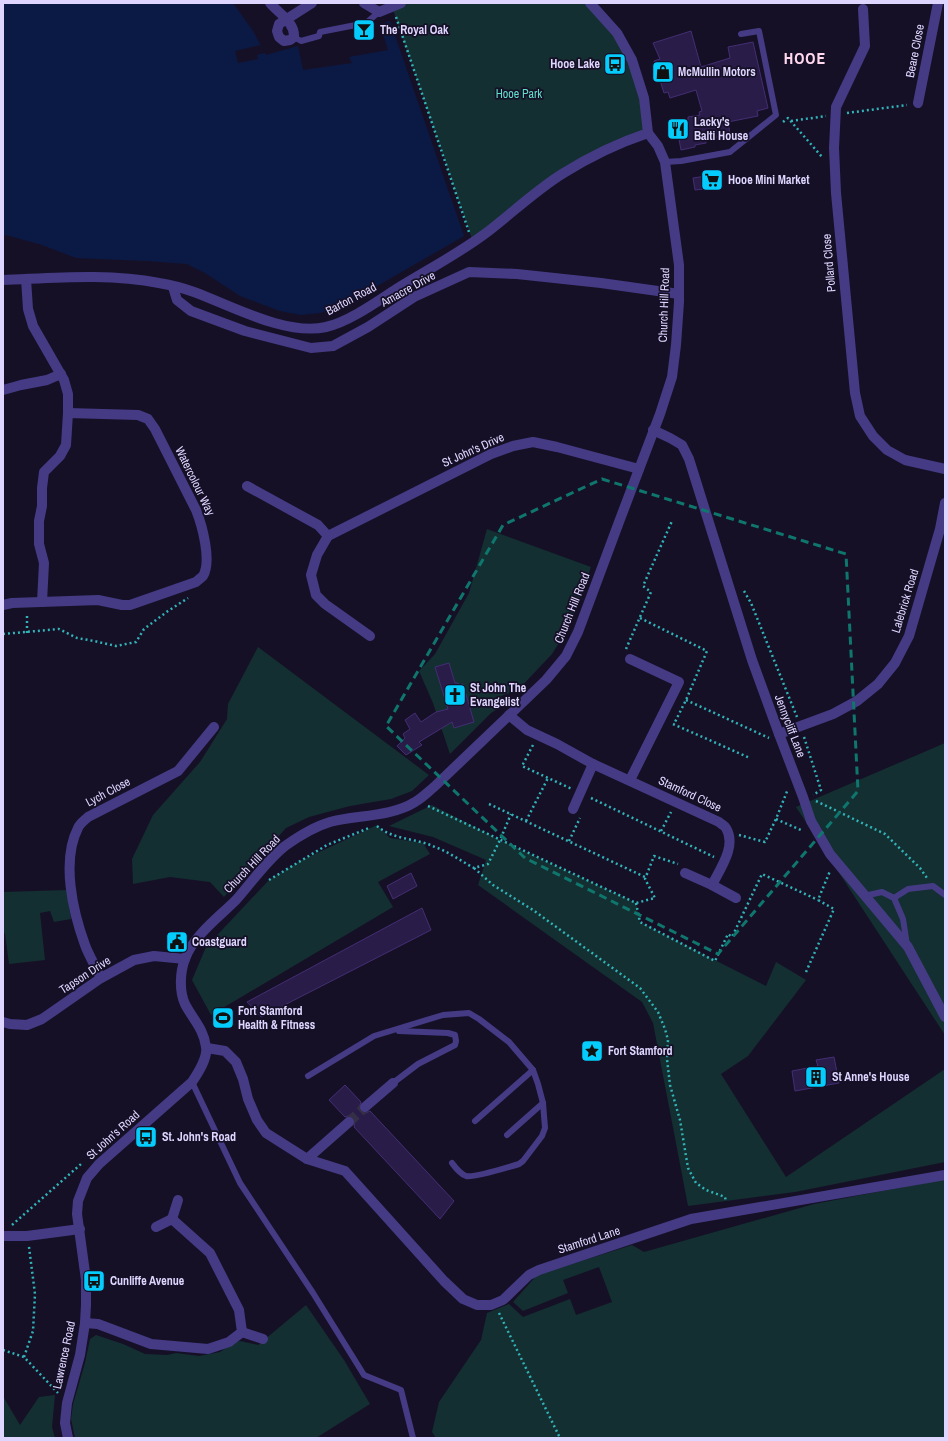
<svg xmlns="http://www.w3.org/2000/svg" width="948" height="1441" font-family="'Archivo Narrow',sans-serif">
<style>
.green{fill:#132f31}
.water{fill:#0b1a45}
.pier{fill:#161027}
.building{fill:#291c48;stroke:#432e73}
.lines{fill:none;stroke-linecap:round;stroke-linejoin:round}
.minor-tunnel{stroke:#342e47;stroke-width:10;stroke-dasharray:10 5;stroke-linecap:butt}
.path{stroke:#31b3b8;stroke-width:2.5;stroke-dasharray:2 3;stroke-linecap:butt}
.service{stroke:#453b85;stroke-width:6}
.minor{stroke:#453b85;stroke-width:10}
.tertiary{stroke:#453b85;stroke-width:10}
.marked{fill:none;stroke:#0f766e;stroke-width:3;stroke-dasharray:8 5;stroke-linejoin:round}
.labels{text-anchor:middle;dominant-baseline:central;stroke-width:3.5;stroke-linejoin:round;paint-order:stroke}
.poi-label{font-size:12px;font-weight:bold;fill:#dfd6ff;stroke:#161027;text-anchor:start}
.street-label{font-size:12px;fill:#dfd6ff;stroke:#161027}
.park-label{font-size:12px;fill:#62dfcc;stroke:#161027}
.district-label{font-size:16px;font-weight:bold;letter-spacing:1px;fill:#ffd8ed;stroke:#161027}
</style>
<rect width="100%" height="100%" fill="#161027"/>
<!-- green -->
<g class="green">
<path d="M401,3h189l42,57 16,73 -50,20 -125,89 -81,-235z"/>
<path d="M487,529l104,38 -22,60 -17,27 -34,36 -17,6 3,9 -13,8 -41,41 -17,-51 -14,-32 16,-17 34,-61z"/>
<path d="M258,647l171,128 -17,16 -21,8 -41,7 -41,11 -23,11 -62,69 -14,-15 -40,-5 -37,7 -1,-25 21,-44 47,-53 27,-43 1,-15z"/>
<path d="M945,743v292l-149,-228z"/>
<path d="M432,805l68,35 136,63 4,19 126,64 10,-24 30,18 -58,76 -27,18 65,103 159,-108v93l-150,30 -107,14 -35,-183 -11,-21 -164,-117 8,-25 -53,-23 -44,-11z"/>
<path d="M377,825l13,13 33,5 7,11 -52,28 15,25 -182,108 -19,-35 14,-33 63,-67 31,-19z"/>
<path d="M67,890l4,29 -17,3 -4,-11 -10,2 5,47 -36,4 -4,-30 -2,-3v-39z"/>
<path d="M945,1179v259h-509l-4,-6 7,-30 42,-62 6,-27 22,-9 14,13 47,-18 6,16 36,-13 -13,-35 -36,13 5,13 -45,18 -10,-9 24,-27 95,-30 12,7 170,-48z"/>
<path d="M306,1305l38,55 26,44 -54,34h-241l-4,-19 2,-15 12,-41 5,-24 6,-4 27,9 22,10 22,1 9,-2 23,3 21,-4 13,-9 7,-2 18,4z"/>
<path d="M3,1378l1,20 16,27 19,-28 16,-2 -3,32 3,11h-52z"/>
</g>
<!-- water -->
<path class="water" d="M3,3h230l20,28 13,24 32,-9 5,24 49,-7 -3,-6 39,-7 -8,-26 10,-3 74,215 -118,68 -26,9 -19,2 -21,-4 -40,-15 -35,-23 -18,-9 -40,-3 -71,-3 -34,-13 -36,-10 -3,1z"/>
<!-- pier -->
<path class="pier" d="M260,45l5,8 -8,2 1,4 -20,4 -3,-12z"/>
<!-- building -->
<g class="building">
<path d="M691,31l10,36 29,-9 -2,-11 25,-5 15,66 -11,3 1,5 -30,6 2,12 -13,2v2l-11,2v3l-11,2v2l-14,3 -5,-27 12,-3v-3l12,-2 -1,-3 3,-1 -6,-21 -26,8 -2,-6 -4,1 -10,-32 6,-2 -7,-16z"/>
<path d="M720,174l1,10 -9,1 1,3 -18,2 -2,-12z"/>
<path d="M449,663l6,20h3l1,2 4,-1 11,38 -20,6 -2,-6 -33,20 3,3 -16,10 -9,-9 8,-8 -2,-4 7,-5 -5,-9 10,-7 6,9 15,-10 12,-3 -13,-42z"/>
<path d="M411,873l6,13 -24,13 -6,-13z"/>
<path d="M422,908l9,22 -170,87 -14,-15z"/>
<path d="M834,1057l5,26 -44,8 -3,-20 26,-5 -2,-6z"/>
<path d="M345,1085l16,17 -2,6 1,3 6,2 4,-2 84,90 -14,18 -86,-92 1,-6 -1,-4 -6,-1 -3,1 -16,-17z"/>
</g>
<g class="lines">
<!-- minor-tunnel -->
<path class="minor-tunnel" d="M349,1122l16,-15"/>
<!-- path -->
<g class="path">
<path d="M396,17l73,215"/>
<path d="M847,113l60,-8"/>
<path d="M791,121l35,-5"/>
<path d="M783,122l5,-4 35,40"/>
<path d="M744,591l7,12 46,114"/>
<path d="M640,618l67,33 -21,49 -12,24"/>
<path d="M27,633v-19"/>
<path d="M3,634l56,-5 18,9 17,3 22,5 20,-4 8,-13 24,-18 20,-13"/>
<path d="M626,649l25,-57 -8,-6 29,-65"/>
<path d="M686,700l83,38"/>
<path d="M673,724l77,34"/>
<path d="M804,737l17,53 -8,5"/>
<path d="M533,745l-11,21 50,23"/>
<path d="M591,798l123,59"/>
<path d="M816,801l69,33 35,34 7,10"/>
<path d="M489,804l156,73"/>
<path d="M428,806l208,97 19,-5 -10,-19 9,-23 24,8"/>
<path d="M776,819l27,12"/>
<path d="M526,821l22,-43"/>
<path d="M377,826c16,14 39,12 58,21 14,5 26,14 39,21l14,-4 12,-24 11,-26"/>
<path d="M661,831l10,-19"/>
<path d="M739,835l26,7 11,-23 12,-30"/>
<path d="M569,841l11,-23"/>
<path d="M474,868l19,17 40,25 107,78 18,24 7,17 3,11 -1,19 3,26 10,35 8,48 8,15 10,7 19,7 1,5"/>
<path d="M269,880l58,-35 42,-17"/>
<path d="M636,903l4,19 75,39 13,-27 4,3 30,-63 56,26"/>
<path d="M806,972l28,-63 -16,-9 12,-29"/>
<path d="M12,1225l69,-61 2,2"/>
<path d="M499,1313l61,125"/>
<path d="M3,1350l21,7 34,36"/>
<path d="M24,1357l9,-26 2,-37 -6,-47"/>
</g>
<!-- service -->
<g class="service">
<path d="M294,37l7,4 18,-5 1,-4 46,-9 13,-11"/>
<path d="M665,162l16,-1 49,-9 46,-37 -17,-84 -18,3"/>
<path d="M864,896l18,-4 12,6 9,21 4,26"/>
<path d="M894,898l14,-9 25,-3 12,9"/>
<path d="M308,1076l66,-40 69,-21 26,-2 10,6 30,23 24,28 5,14 5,19 2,25 -3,8 -19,25 -4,3c-11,3 -44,14 -53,12 -6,-2 -11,-9 -14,-13"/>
<path d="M192,1082l48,101 73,110 51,82 37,15 12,48"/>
<path d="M393,1083l25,-19 37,-19 1,-4 -1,-6 -7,-2 -49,-2"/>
<path d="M475,1121l58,-51"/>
<path d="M507,1135l36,-32"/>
</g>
<!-- minor -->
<g class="minor">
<path d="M270,3c8,10 25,19 24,34l-4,3 -6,1 -5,-4 -2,-6 2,-7 33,-21"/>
<path d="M364,3l15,9 22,-9"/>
<path d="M863,9l2,37 -29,61 -2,41 2,45 19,200 5,23 13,20 14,14 18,10 40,9"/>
<path d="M918,103l20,-100"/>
<path d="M26,279l2,30 5,17 31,54 4,14v19l-2,32 -6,11 -16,16 -2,16v18l-3,15v23l5,19 -2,39"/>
<path d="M3,280c52,-2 105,-7 156,3 12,2 24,5 35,9 38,14 92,44 132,35 23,-5 52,-26 72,-39 29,-18 60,-34 88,-55 25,-19 49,-42 76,-59 27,-17 56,-31 86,-41"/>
<path d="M173,287l4,13 14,11 54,20 66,17 22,-2 35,-19 46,-30 55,-25 48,2 84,9 78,11"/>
<path d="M3,390l18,-5 26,-5 14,-6"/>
<path d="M653,430l17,8 12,7 7,14 63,201 27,74 24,63 8,24 19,33 78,93 37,70"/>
<path d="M247,486l71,39 10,11"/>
<path d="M3,605l9,-2 86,-3 24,5h8l66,-23c2,-2 5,-4 7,-6 9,-15 -1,-51 -7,-66l-41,-81 -7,-10 -10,-4 -70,-2"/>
<path d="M370,636l-45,-32 -9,-9 -5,-20 6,-20 11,-19 163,-82 22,-8 20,-4 24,5 82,22"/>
<path d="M509,715l18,15 30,14 36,20 126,58c2,2 6,4 7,6 11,18 -6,41 -14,57"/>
<path d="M779,734l54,-20 24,-13 21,-17 17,-21 14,-27 31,-107 5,-26"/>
<path d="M630,780l49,-98 -49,-23"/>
<path d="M573,809l20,-45"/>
<path d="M685,873l27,12 24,13"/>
<path d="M101,978c-5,-11 -12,-22 -16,-33 -12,-33 -24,-84 -7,-117 2,-5 7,-8 10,-11l90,-46 36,-44"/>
<path d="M3,1022l7,2 17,1 15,-6 59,-41 33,-18 20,-4 31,3"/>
<path d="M207,1048l18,3 11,11 7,17 5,20 9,21 9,13 41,26 38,12 99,110 19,18 14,6h14l12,-5 26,-25 10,-5 152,-51 254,-44"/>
<path d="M365,1107l28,-24"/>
<path d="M307,1159l42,-37"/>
<path d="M172,1219l6,-19"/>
<path d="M3,1236h24l53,-7"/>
<path d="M85,1323l13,1 53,20 57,5 21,-7 13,-10 -3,-22 -29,-57 -38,-34 -16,8"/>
<path d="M242,1332l21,7"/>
</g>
<!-- tertiary -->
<path class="tertiary" d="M68,1438l-3,-15 2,-20 13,-48 5,-32 1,-18v-25l-9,-66 1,-13 9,-23 12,-14 93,-82c6,-9 16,-24 14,-35 -2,-18 -14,-29 -21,-43 -6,-13 -5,-32 0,-45 8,-23 34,-42 51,-59 16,-18 30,-39 49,-54 14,-10 28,-19 45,-24 27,-7 61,-5 85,-20 7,-4 13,-10 19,-15l112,-107 20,-24 12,-24 41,-110 41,-108 12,-37 4,-32 3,-43v-37l-14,-103 -7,-16 -10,-13 -4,-35 -12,-38 -15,-27 -27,-30"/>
</g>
<!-- marked area -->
<path class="marked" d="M602,479l244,75 12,237 -140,163 -193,-96 -139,-132 117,-201z"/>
<!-- icons -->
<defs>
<g id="bar-square" transform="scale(1.15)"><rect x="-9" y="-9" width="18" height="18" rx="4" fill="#04ccfc" stroke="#161027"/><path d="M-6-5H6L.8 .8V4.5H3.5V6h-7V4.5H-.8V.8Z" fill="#111"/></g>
<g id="bus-square" transform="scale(1.15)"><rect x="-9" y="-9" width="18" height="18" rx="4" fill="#04ccfc" stroke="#161027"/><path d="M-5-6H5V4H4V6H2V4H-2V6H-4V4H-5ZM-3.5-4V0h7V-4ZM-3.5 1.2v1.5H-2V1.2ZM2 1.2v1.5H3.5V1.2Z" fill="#111"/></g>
<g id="shop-square" transform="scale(1.15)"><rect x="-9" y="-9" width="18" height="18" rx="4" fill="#04ccfc" stroke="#161027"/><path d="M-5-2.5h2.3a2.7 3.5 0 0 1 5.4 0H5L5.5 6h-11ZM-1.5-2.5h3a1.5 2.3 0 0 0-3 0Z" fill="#111"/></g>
<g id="restaurant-square" transform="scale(1.15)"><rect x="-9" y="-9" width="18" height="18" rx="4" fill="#04ccfc" stroke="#161027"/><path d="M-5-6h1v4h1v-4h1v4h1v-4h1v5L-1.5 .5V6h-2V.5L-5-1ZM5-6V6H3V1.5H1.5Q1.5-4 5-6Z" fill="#111"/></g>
<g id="supermarket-square" transform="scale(1.15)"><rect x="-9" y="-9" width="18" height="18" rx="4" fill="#04ccfc" stroke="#161027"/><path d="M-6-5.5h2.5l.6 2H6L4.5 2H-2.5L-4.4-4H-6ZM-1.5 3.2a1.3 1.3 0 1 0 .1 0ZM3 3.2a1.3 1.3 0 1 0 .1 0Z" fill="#111"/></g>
<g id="church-square" transform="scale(1.15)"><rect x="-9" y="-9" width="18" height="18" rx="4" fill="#04ccfc" stroke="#161027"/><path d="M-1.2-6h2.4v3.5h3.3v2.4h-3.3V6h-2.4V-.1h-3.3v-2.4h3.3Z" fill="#111"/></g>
<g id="civic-square" transform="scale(1.15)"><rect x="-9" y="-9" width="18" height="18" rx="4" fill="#04ccfc" stroke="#161027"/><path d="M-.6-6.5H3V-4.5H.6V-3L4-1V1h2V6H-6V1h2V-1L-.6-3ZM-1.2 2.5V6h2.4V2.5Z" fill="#111"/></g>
<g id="stadium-square" transform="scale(1.15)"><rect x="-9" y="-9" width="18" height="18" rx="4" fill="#04ccfc" stroke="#161027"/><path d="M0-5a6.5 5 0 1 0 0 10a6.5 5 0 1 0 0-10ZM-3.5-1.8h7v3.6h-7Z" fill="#111"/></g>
<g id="sight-square" transform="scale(1.15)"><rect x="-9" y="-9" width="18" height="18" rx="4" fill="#04ccfc" stroke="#161027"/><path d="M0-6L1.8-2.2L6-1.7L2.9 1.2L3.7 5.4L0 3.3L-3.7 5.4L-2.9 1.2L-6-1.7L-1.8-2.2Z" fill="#111"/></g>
<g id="building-square" transform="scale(1.15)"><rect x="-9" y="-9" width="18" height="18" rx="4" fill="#04ccfc" stroke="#161027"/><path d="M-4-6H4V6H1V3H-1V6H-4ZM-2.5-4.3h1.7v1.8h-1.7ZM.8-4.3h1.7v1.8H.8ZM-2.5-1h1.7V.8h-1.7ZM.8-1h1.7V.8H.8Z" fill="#111"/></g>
</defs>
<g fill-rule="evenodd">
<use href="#bar-square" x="364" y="30"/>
<use href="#bus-square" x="615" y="64"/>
<use href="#shop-square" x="663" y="72"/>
<use href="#restaurant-square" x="678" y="129"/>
<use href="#supermarket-square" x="712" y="180"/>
<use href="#church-square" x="455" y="695"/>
<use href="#civic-square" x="177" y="942"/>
<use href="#stadium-square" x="223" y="1018"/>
<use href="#sight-square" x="592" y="1051"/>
<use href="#building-square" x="816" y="1077"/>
<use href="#bus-square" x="146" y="1137"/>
<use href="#bus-square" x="94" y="1281"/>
</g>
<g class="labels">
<!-- poi labels -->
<g class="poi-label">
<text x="380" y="30">The Royal Oak</text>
<text x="600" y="64" text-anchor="end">Hooe Lake</text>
<text x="678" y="72">McMullin Motors</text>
<text x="694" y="122">Lacky's<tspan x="694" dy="14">Balti House</tspan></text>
<text x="728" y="180">Hooe Mini Market</text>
<text x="470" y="688">St John The<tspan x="470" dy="14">Evangelist</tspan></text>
<text x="192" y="942">Coastguard</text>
<text x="238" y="1011">Fort Stamford<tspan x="238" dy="14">Health &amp; Fitness</tspan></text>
<text x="608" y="1051">Fort Stamford</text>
<text x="832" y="1077">St Anne's House</text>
<text x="162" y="1137">St. John's Road</text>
<text x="110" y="1281">Cunliffe Avenue</text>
</g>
<!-- street labels -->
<g class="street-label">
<text transform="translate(915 51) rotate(-79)">Beare Close</text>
<text transform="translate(829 263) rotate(-95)">Pollard Close</text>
<text transform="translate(408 289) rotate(-29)">Amacre Drive</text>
<text transform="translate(351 299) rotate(-28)">Barton Road</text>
<text transform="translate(664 305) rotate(-88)">Church Hill Road</text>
<text transform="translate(473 450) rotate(-24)">St John's Drive</text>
<text transform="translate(195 481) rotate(64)">Watercolour Way</text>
<text transform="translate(905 601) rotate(-73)">Lalebrick Road</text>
<text transform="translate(572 608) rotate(-68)">Church Hill Road</text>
<text transform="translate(790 726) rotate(69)">Jennycliff Lane</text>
<text transform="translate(108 792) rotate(-28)">Lych Close</text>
<text transform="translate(690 794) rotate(25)">Stamford Close</text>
<text transform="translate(252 864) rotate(-46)">Church Hill Road</text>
<text transform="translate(85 975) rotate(-33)">Tapson Drive</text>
<text transform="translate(113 1135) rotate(-42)">St John's Road</text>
<text transform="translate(589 1240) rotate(-18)">Stamford Lane</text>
<text transform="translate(64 1355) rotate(-78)">Lawrence Road</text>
</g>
<!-- park labels -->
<g class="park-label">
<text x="519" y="94">Hooe Park</text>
</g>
<!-- district labels -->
<g class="district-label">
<text x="805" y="58">HOOE</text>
</g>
</g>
<!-- border -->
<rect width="948" height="1441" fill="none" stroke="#dfd6ff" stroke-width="8"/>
</svg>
